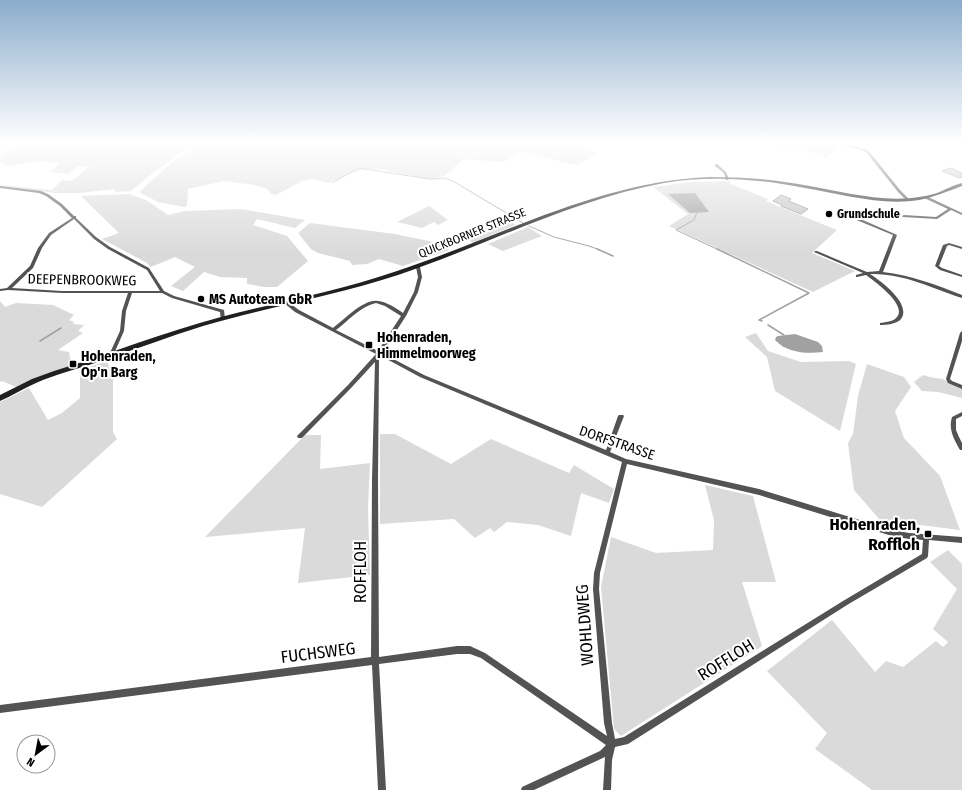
<svg xmlns="http://www.w3.org/2000/svg" width="962" height="790" font-family="'Fira Sans Condensed',sans-serif">
<style>
.green{fill:#dadada}
.water{fill:#a1a1a1}
.lines{fill:none;stroke-linecap:round;stroke-linejoin:round}
.stream-far1{stroke:#a1a1a1;stroke-width:1}
.stream{stroke:#a1a1a1;stroke-width:1.5}
.building{fill:#c3c3c3;stroke:#979797}
.street{fill:#535353;fill-rule:evenodd}
.secondary{fill:#202020;fill-rule:evenodd}
.poi-dot{fill:#000;stroke:#fff;stroke-width:1.5}
.labels{text-anchor:middle;dominant-baseline:central;stroke-width:4;stroke-linejoin:round;paint-order:stroke}
.far-poi-label{font-size:12px;font-weight:bold;fill:#000;stroke:#fff;text-anchor:start}
.far-street-label{font-size:12px;fill:#000;stroke:#fff}
.street-label{font-size:14px;fill:#000;stroke:#fff}
.poi-label{font-size:14px;font-weight:bold;fill:#000;stroke:#fff;text-anchor:start}
.near-poi-label{font-size:17px;font-weight:bold;fill:#000;stroke:#fff;text-anchor:end}
.near-street-label{font-size:17px;fill:#000;stroke:#fff}
</style>
<rect width="100%" height="100%" fill="#fff"/>
<!-- green -->
<g class="green">
<path d="M19,143h175l-40,29 -23,19 -16,1v-3l-36,4h-24l-55,-7v-1l52,5 10,-10c14,5 18,-9 28,-13l-11,-1 -11,8 -18,-2 10,-9 -19,-2 -32,5 -8,-3 -1,-8z"/>
<path d="M199,143h378l4,4 17,6 -19,11h-8l-50,-12 -17,10 -40,-3 -20,17 -15,3 -50,-10h-16l-35,14 -14,-4 -12,2 -26,14 -5,-1 -4,-5 -12,-4 -32,-4 -35,8 -1,16 -2,2 -27,-5 -19,-10 30,-27z"/>
<path d="M771,143h63l5,2 -12,14 -6,-4z"/>
<path d="M730,181l1,3 37,15 -2,2 71,29 -25,23 43,18 -42,21 -144,-66 19,-12 -35,-27 36,-5z"/>
<path d="M129,194l17,6 22,15 17,-4 56,-2 64,11 -10,8 -38,-9 -4,6 34,11 21,25 -31,26h-12l-18,-3v-6l-27,-1 -16,-5 -21,19 -12,-5 24,-19 -20,-10 -24,10 -4,-4 -45,-24 17,-6 -38,-37z"/>
<path d="M429,206l19,14 -10,5 -4,-3 -12,6 -25,-6z"/>
<path d="M510,219l5,6 -42,18 -8,-7z"/>
<path d="M310,223l85,11 48,10 6,6 -46,16 -24,-7 -12,5 -15,1 -2,-4 -32,-8 -7,-4 -13,-16z"/>
<path d="M528,227l14,9 -39,15 -15,-7z"/>
<path d="M0,301l5,6 11,-4 37,2 21,10 -5,5 5,2 -1,2 11,1 -6,6 5,2 -25,17 11,2 3,14 -56,21 -14,-6 -2,1z"/>
<path d="M756,333l12,18 33,11 48,-1 7,3 -16,67 -65,-40 -8,-34 -22,-20z"/>
<path d="M107,361l6,18v53l4,7 -75,68 -42,-13v-92l29,-14 19,32 14,-7 18,-15v-28z"/>
<path d="M867,364l37,13 7,10 -16,24 9,27 36,38 20,54 -80,-10 -26,-30 -6,-47 5,-9 5,-38z"/>
<path d="M923,375c6,2 12,3 19,4 6,2 13,7 20,10v9l-24,-6 -16,-1 -8,-9z"/>
<path d="M380,434h15l56,30 40,-25 78,34 5,-8 40,24 -5,14 -28,-10 -10,43 -33,-11 -31,-3 -13,10 -4,-4 -15,10 -21,-19 -74,5z"/>
<path d="M305,435h16l-1,34 50,-6 -2,46 2,66 -72,8 7,-55 -100,9z"/>
<path d="M705,485l48,11 23,86h-34l20,64 -141,90 -7,-7 -13,-142 10,-50 45,16 57,-3 1,-30z"/>
<path d="M948,550l14,14v226h-90l-57,-41 12,-16 -60,-62 65,-51 43,52 11,-11 17,6 33,-26 7,6 5,-5 -15,-13 24,-40 -27,-27z"/>
</g>
<!-- water -->
<g class="water">
<path d="M695,193l14,19 -19,1 -22,-19z"/>
<path d="M795,334l23,8 4,4 1,6c-17,2 -36,1 -48,-12l1,-3 2,-1z"/>
</g>
<g class="lines">
<!-- stream-far1 -->
<g class="stream-far1">
<path d="M332,183l26,-15 72,11 14,-1 9,3 70,42"/>
<path d="M697,212l-3,8 -18,10 43,20"/>
<path d="M529,226l25,11 35,9 11,4"/>
</g>
<!-- stream -->
<g class="stream">
<path d="M597,249l16,7"/>
<path d="M717,249l92,44 -50,27 3,1"/>
<path d="M768,325l16,10"/>
<path d="M40,341l21,-13"/>
</g>
</g>
<!-- building -->
<g class="building">
<path d="M951,168l11,5v4l-3,1 -17,-7z"/>
<path d="M781,195l10,4 -2,2 19,8 -7,5 -20,-8 1,-1 -9,-4z"/>
</g>
<g class="lines">
<!-- street -->
<g class="street">
<path d="M839,143h4l25,7 32,40 8,8v2h-2l-8,-8 -32,-40z"/>
<path d="M715,164h2l9,8 3,7 -1,1h-2l-2,-7 -9,-7z"/>
<path d="M0,186l41,5 7,3 14,10 12,12h2v2l20,19 14,10 39,21 15,23 10,5 50,14 1,9 -2,1h-2l-1,-8 -48,-14 -10,-5h-30l-6,18 -2,20 -11,25h-4v-1l11,-24 2,-20 6,-18h-66l-54,-3 -8,1v-2l7,-1 23,-22 8,-18 11,-15 23,-15 -12,-12 -14,-10 -7,-3 -39,-5zM74,219l20,20 14,10 39,21 13,21h-98l-50,-3 21,-20 9,-20 9,-13z"/>
<path d="M924,196h2l36,17v2l-11,-5 -14,9 -34,-2 -1,-1 2,-1 32,2 12,-8 -24,-11z"/>
<path d="M854,217h2l41,18 -14,37c28,3 53,13 79,23v3c-31,-10 -58,-25 -92,-24 11,7 42,30 31,45 -4,5 -15,6 -21,6v-2c5,-1 11,-1 15,-4 16,-12 -21,-38 -29,-44l-9,2h-1v-2l7,-2 -49,-21 1,-1h2l33,14 17,7 12,-1 14,-36 -39,-16z"/>
<path d="M949,243l13,4v2l-13,-4 -2,1 -8,20 3,2 20,7v2l-22,-7 -5,-4 8,-21z"/>
<path d="M417,266h2l1,1 2,10 -4,15 -12,24 -24,37 42,22 182,75 12,-34 1,-1h4l1,1 -14,36 16,7 133,30 133,41 17,3 53,4v6l-33,-3 -1,16 -1,2 -80,47 -219,139 -13,3 -3,13 -1,30h-8l2,-33 -71,33h-13l1,-3 78,-36 6,-6 -125,-87 -11,-4h-13l-78,10 7,126h-8l-6,-125 -372,48v-8l371,-48 1,-178 3,-117 -23,25 -50,51h-4l-1,-2 51,-51 28,-31 -81,-42 -11,-9v-1h4l11,8 34,18c11,-8 30,-29 45,-27 9,1 18,7 25,12l11,-21 4,-15 -2,-10zM376,303l9,3 16,10 -23,35 -42,-21c12,-9 25,-24 40,-27zM381,356l39,21 202,85 -28,111 -1,16 11,134 3,13 -122,-83 -15,-7h-13l-78,11 -1,-178 1,-119zM627,464l132,31 133,41 17,3 14,1 -1,14 -79,47 -219,136 -9,2 -3,-16 -13,-134 1,-16z"/>
<path d="M962,331v10l-12,38 2,2 10,4v4l-14,-6 -2,-4 14,-46z"/>
<path d="M962,412v4l-6,3v11l3,7 3,6v7h-2c-6,-11 -12,-21 -8,-33z"/>
</g>
<!-- secondary -->
<path class="secondary" d="M710,177c31,0 63,2 94,8 37,6 77,18 115,12 6,-1 12,-2 18,-4 8,-3 16,-8 25,-10v3c-14,5 -27,11 -43,14 -38,6 -77,-6 -114,-12 -46,-9 -95,-13 -141,-5 -93,17 -177,62 -266,92 -64,21 -130,32 -195,51 -35,11 -70,24 -105,36 -20,7 -42,12 -62,21 -12,5 -24,13 -36,18v-6l32,-16 22,-8c55,-17 110,-39 167,-54 58,-15 117,-26 173,-45 104,-34 205,-91 316,-95z"/>
</g>
<!-- sky -->
<linearGradient id="sky" x2="0" y2="1"><stop stop-color="#8baccc"/><stop offset="0.56" stop-color="#fff"/><stop offset="1" stop-color="#fff" stop-opacity="0"/></linearGradient>
<rect width="962" height="254" fill="url(#sky)"/>
<!-- markers -->
<g class="poi-dot">
<circle cx="829" cy="214" r="4"/>
<circle cx="201" cy="299" r="4"/>
<rect x="365" y="341" width="8" height="8" rx="2"/>
<rect x="69" y="360" width="8" height="8" rx="2"/>
<rect x="924" y="530" width="8" height="8" rx="2"/>
</g>
<g class="labels">
<!-- far-poi labels -->
<g class="far-poi-label">
<text x="837" y="214">Grundschule</text>
</g>
<!-- far-street labels -->
<g class="far-street-label">
<text transform="translate(472 233) rotate(-22)">QUICKBORNER STRASSE</text>
</g>
<!-- street labels -->
<g class="street-label">
<text transform="translate(82 280) rotate(1)">DEEPENBROOKWEG</text>
<text transform="translate(617 443) rotate(19)">DORFSTRASSE</text>
</g>
<!-- poi labels -->
<g class="poi-label">
<text x="209" y="299">MS Autoteam GbR</text>
<text x="377" y="337">Hohenraden,<tspan x="377" dy="16">Himmelmoorweg</tspan></text>
<text x="81" y="356">Hohenraden,<tspan x="81" dy="16">Op'n Barg</tspan></text>
</g>
<!-- near-poi labels -->
<g class="near-poi-label">
<text x="920" y="524">Hohenraden,<tspan x="920" dy="20">Roffloh</tspan></text>
</g>
<!-- near-street labels -->
<g class="near-street-label">
<text transform="translate(360 572) rotate(-90)">ROFFLOH</text>
<text transform="translate(585 625) rotate(-94)">WOHLDWEG</text>
<text transform="translate(318 653) rotate(-7)">FUCHSWEG</text>
<text transform="translate(726 660) rotate(-32)">ROFFLOH</text>
</g>
</g>
<!-- north arrow -->
<g transform="translate(36 754) rotate(212)"><circle r="19" fill="#ffffff" stroke="#999999"/>
<path d="M0-3L7 15L0 10L-7 15Z" fill="#000000"/>
<text y="-6" font-size="11" font-weight="bold" text-anchor="middle" fill="#000000">N</text>
</g>
</svg>
